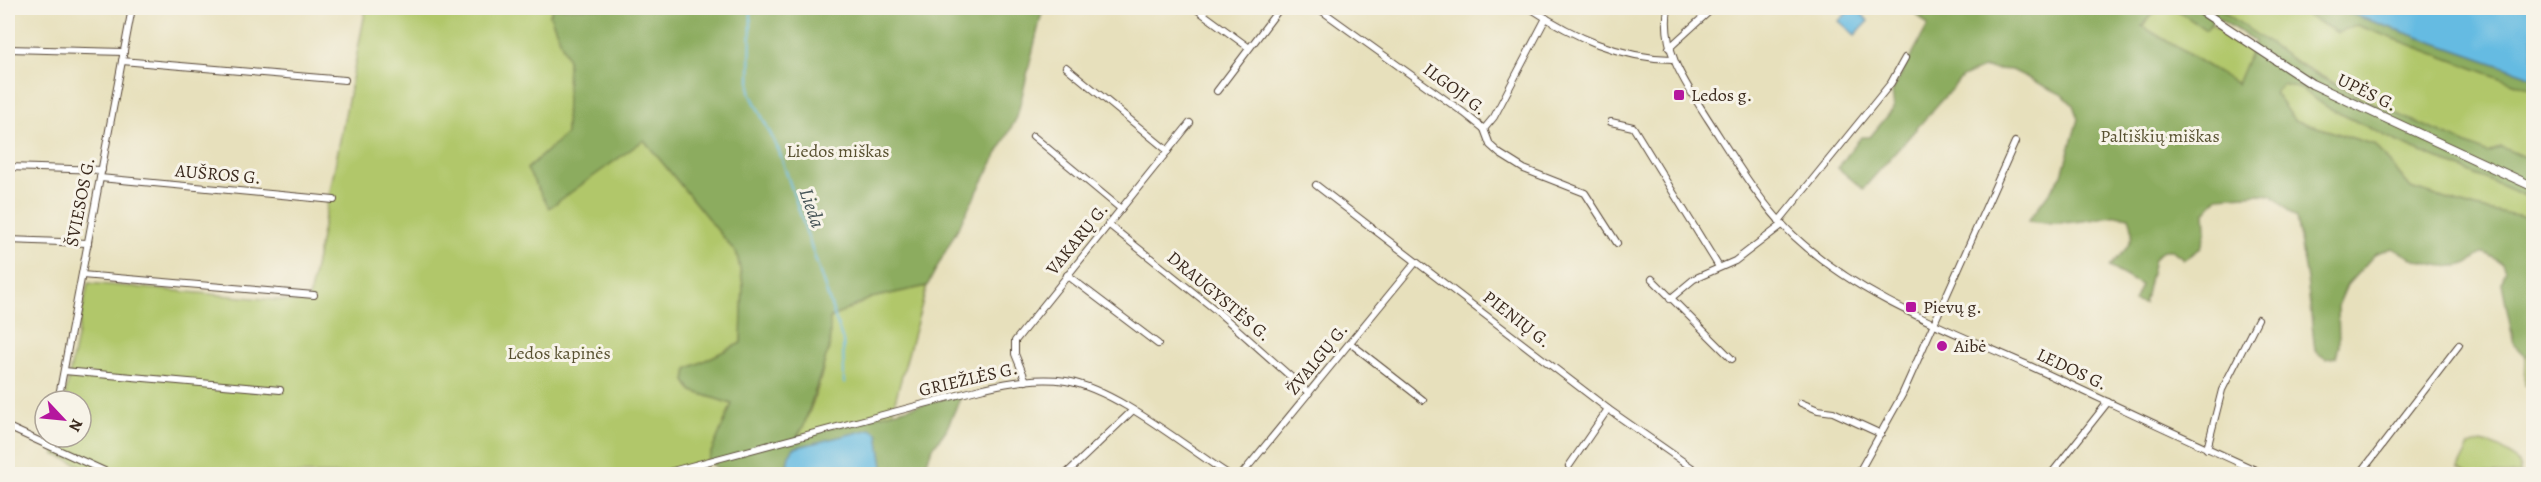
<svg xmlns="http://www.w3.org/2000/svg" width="2541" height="482" font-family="Alegreya,serif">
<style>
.green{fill:#b1c76b;stroke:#767844;stroke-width:1.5}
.forest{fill:#8cac5f;stroke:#646b3e;stroke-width:1.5}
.water{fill:#65bbe2;stroke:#507280;stroke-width:1.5}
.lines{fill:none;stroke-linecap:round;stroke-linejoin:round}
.stream{stroke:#65bbe2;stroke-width:2}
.minor-casing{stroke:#554536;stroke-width:8}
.secondary-casing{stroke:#554536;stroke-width:10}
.minor{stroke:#fff;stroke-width:6}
.secondary{stroke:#fff;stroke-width:8}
.poi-dot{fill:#b5179e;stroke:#f7f3e8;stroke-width:2}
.labels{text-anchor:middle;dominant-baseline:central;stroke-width:6;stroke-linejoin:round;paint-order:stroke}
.street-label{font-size:18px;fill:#3b2a1e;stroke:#f7f3e8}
.poi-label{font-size:18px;fill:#3b2a1e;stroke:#f7f3e8;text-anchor:start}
.park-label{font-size:18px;fill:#585131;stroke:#f7f3e8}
.water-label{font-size:20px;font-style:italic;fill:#485659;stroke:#f7f3e8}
</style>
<rect width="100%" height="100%" fill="#f7f3e8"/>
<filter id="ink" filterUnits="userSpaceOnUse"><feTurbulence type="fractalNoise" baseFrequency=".0167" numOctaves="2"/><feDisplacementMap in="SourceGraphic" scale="12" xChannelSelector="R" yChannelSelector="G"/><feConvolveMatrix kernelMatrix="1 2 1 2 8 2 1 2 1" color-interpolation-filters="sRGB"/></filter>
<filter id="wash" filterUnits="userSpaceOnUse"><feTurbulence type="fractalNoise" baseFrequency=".008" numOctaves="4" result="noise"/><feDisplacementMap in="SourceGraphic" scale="24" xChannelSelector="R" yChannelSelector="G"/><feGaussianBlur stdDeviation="1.35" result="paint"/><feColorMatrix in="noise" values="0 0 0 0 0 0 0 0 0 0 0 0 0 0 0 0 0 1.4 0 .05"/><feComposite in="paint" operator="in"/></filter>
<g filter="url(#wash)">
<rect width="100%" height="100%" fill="#e7e0bc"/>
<!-- green -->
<g class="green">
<path d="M366,8h187l-3,7 18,45 -2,74 -39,35 23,38 94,-67 93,114 6,30 -2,59 -54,26 -2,12 7,10 40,13 -25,58 -46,12h-559l-48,-20 3,-17h24v-36h-17l24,-118 220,20z"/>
<path d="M2157,8h17l32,22 4,-6 42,27 -15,33 -95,-58z"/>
<path d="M2218,8h76l44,25 19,-8 176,65v71l-32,-14 -13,6c-99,-40 -185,-79 -270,-145z"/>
<path d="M2283,84l18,5 26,18 71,35 135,57v20l-58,-11 -64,-20 -36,-43 -82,-25 -19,-27z"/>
<path d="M927,286l-35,126 -95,26c19,-35 32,-81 33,-120l41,-20z"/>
<path d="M2533,349v39l-8,-3 1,-28z"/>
<path d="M2481,442c15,3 41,14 39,32h-50l-12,-6 11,-22z"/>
</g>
<!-- forest -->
<g class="forest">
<path d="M553,8h490l-26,109 -90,169 -56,12 -41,20v27l-26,80 -7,12 165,-43 -16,36 -14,19 -6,15 3,10h-42l-4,-7 -5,-33 -89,21 -3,17 2,2h-60l-21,-12 25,-58 -40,-13 -7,-10 2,-12 54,-26 2,-59 -6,-30 -93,-114 -95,68 -22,-39 39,-35 2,-74 -18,-45z"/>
<path d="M1910,8h247l-15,18 95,58 18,-43 -39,-24 -10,13 -32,-22h44l88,61 54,29 128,55 13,-6 32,14v38l-135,-57 -71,-35 -26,-18 -18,-5 -9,9 20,27 81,25 36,43 64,20 58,11v130l-7,8 -12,-12 -12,-62 3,-13 -3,-7 -17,-10c-8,2 -11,7 -17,10 -21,9 -57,-3 -75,-15l-17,5 -29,32 -9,21 1,39 -3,12 -10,2 -11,-8 -8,-72 -11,-61 -24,-23 -13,-1 -41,3 -13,15 1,18 -5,18 -17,11 -12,-9h-9l-9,9 -10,45 -10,-3 7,-16 -32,-18c15,-15 30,-27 20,-50 -12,-3 -17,-1 -28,1 -24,5 -49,7 -73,3l34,-46 16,-56 -5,-14 -10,-10 -51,-25 -29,-2 -21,9 -99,112 -25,-21 23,-31h9l24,-29 -2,-16 36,-67z"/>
<path d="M2294,8h40l199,69v13l-176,-65 -19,8z"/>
</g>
<!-- water -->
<g class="water">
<path d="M1852,8h5l11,13 -13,14 -16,-14z"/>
<path d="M2334,8h199v69z"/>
<path d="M871,429l7,5 5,33 4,7h-99l-2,-2 3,-17 5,-7z"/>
</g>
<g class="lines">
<!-- stream -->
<path class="stream" d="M751,8l-1,85 29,58 64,190 1,42"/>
</g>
</g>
<g filter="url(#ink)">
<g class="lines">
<!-- minor casing -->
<g class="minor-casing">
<g id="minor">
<path d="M1195,8l53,39"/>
<path d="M1318,8l146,105 20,16 6,16 10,9 24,15 61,24 32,50"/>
<path d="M1530,8c44,29 89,50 142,51"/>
<path d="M1668,8c-7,43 18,76 40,111 24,37 53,86 86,117 66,62 155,94 236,130 78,36 156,73 234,108"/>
<path d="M1669,48l44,-40"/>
<path d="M8,49l116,3"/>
<path d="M122,61l223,19"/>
<path d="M1066,67l102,84"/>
<path d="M1217,91l63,-83"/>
<path d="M1611,122l22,5 86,140"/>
<path d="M1484,129l10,-12 52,-99"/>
<path d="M1033,136l88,73"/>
<path d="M8,167l94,3"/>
<path d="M100,178l234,22"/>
<path d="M1316,185l292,224 93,65"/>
<path d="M1779,221l112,-138 14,-25"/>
<path d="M1108,224l110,88 91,81"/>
<path d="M8,240l80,3"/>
<path d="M82,275l232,20"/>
<path d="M1067,275l91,69"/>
<path d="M1652,279l80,80"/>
<path d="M1670,299l24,-20 41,-18 47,-36"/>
<path d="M1350,343l73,57"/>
<path d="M64,371l216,19"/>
<path d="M1026,381l-11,-27v-13l175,-218"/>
<path d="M58,401l74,-393"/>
<path d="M1801,403l17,7 15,2 48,22"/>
<path d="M8,427l103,47"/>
<path d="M2207,449l15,-59 36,-71"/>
<path d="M1569,466l39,-57"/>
<path d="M661,474l323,-86c26,-6 54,-11 82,-7 50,8 118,65 162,93"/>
<path d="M1066,474l66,-63"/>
<path d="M1242,474l174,-212"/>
<path d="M1858,474l44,-79 113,-253"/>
<path d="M2051,474l57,-72"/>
<path d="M2360,474l99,-129"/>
</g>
</g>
<!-- secondary casing -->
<g class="secondary-casing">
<path id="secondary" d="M2197,8l115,76 222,103"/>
</g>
<!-- minor -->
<use href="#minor" class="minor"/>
<!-- secondary -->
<use href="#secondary" class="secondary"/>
</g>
</g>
<!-- markers -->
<g class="poi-dot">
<rect x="1673" y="89" width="12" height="12" rx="3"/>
<rect x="1905" y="301" width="12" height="12" rx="3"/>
<circle cx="1942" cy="346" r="6"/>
</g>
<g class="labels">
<!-- street labels -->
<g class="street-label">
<text transform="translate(1455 89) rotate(37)">ILGOJI G.</text>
<text transform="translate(2367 92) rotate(26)">UPĖS G.</text>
<text transform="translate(218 174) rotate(5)">AUŠROS G.</text>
<text transform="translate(80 202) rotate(-79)">ŠVIESOS G.</text>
<text transform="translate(1077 239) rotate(-51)">VAKARŲ G.</text>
<text transform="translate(1219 296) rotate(40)">DRAUGYSTĖS G.</text>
<text transform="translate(1517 319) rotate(38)">PIENIŲ G.</text>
<text transform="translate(1317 359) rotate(-51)">ŽVALGŲ G.</text>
<text transform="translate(2072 369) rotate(25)">LEDOS G.</text>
<text transform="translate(968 379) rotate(-13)">GRIEŽLĖS G.</text>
</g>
<!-- poi labels -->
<g class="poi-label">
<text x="1691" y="95">Ledos g.</text>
<text x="1923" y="307">Pievų g.</text>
<text x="1954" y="346">Aibė</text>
</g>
<!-- park labels -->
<g class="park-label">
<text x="2160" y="136">Paltiškių miškas</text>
<text x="838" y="151">Liedos miškas</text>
<text x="559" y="353">Ledos kapinės</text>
</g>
<!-- water labels -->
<g class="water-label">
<text transform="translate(812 208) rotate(71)">Lieda</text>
</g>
</g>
<!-- margin -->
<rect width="2541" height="482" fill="none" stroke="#f7f3e8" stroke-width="30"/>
<!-- north arrow -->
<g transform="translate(63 419) rotate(116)"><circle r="28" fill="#f7f3e8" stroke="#aca397" stroke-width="1.5"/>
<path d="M0-4.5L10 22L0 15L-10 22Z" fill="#b5179e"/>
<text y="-9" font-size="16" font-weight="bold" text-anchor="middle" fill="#3b2a1e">N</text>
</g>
</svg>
